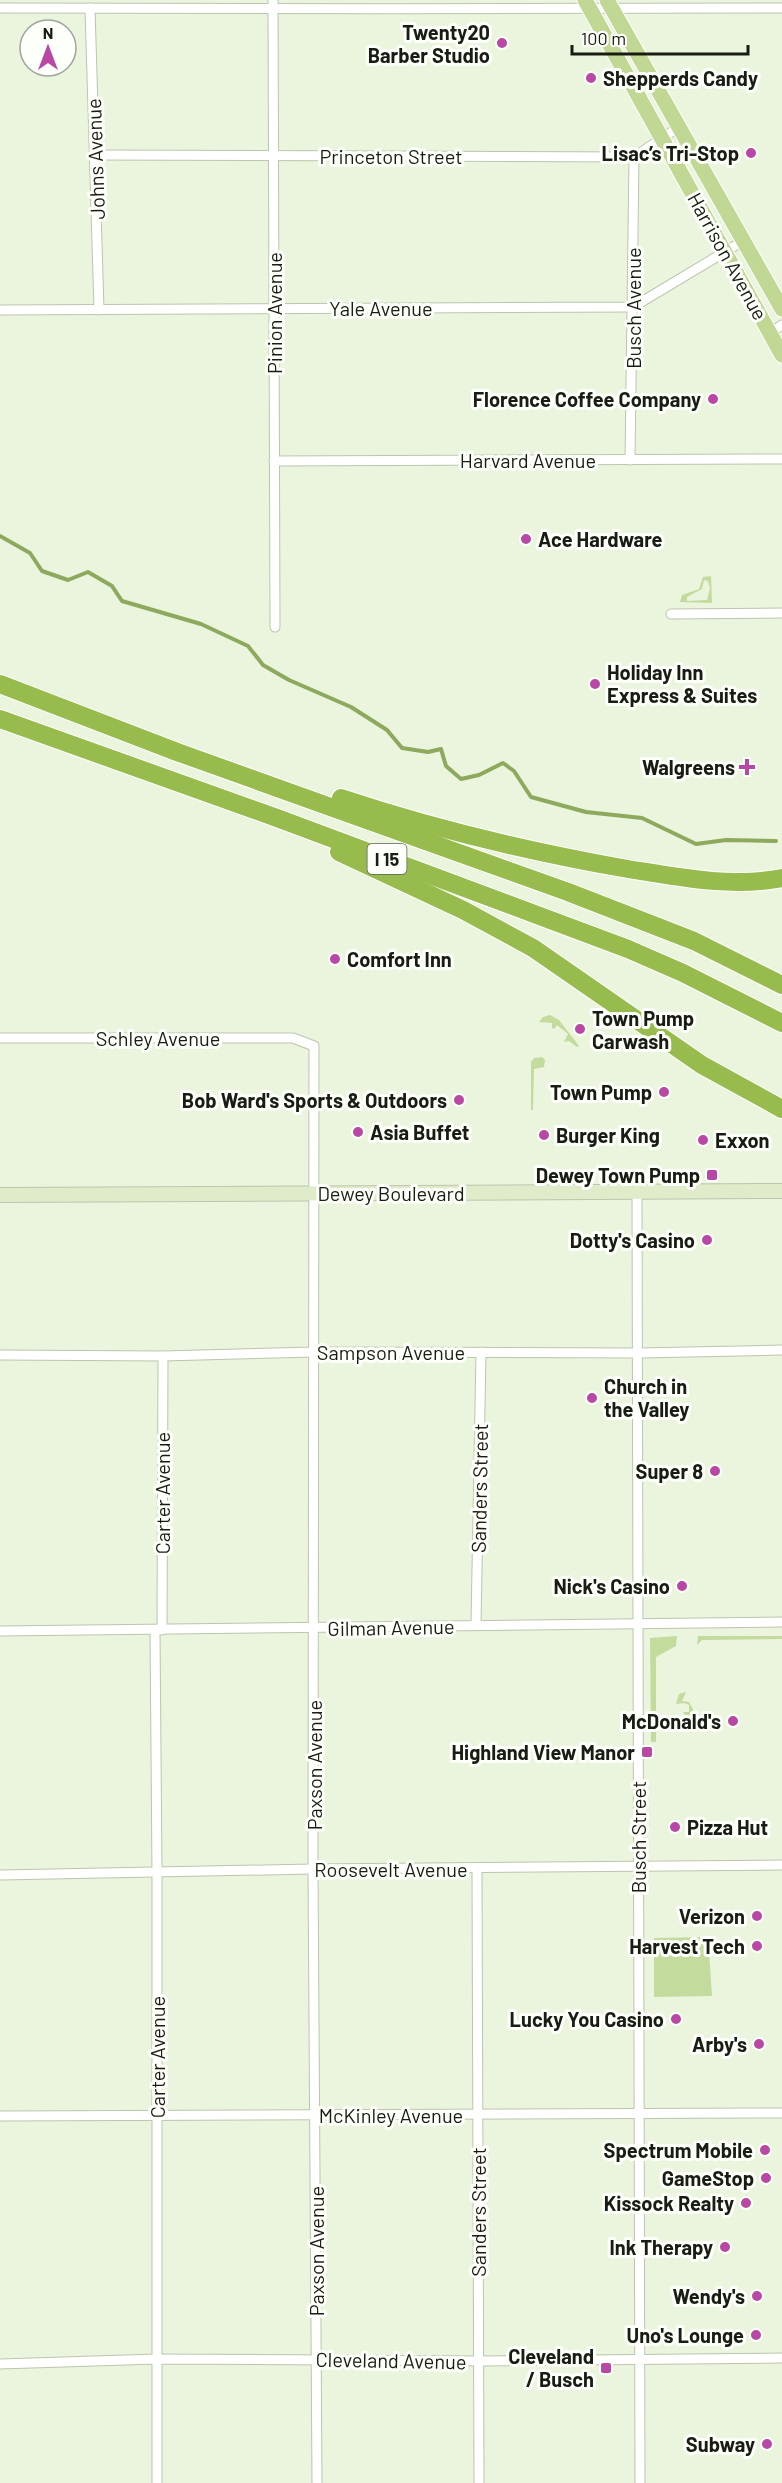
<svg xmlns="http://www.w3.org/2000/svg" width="782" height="2483" font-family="Barlow,sans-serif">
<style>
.green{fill:#c3db9d;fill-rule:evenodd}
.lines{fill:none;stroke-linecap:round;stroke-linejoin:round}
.stream{stroke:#8da95e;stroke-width:4}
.street-casing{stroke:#bcc5ae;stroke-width:11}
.secondary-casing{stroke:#bcc5ae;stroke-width:16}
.primary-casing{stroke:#fff;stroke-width:17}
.highway-casing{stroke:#fff;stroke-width:20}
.street{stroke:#fff;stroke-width:9}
.secondary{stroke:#e0ebca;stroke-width:14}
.primary{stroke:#c1d794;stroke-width:15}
.highway{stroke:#97bc4d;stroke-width:18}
.poi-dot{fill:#b948a4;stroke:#fdfffa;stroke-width:2}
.labels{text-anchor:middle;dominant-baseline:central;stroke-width:6;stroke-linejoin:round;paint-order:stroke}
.shield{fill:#fdfffa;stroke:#5d6058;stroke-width:1.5}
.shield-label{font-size:18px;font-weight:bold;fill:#181c13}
.poi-label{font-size:20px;font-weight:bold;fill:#181c13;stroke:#fdfffa;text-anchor:end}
.street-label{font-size:20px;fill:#181c13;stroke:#fdfffa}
</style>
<rect width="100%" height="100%" fill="#ebf5dd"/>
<!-- green -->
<g class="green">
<path d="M711,576l1,27 -32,-1 2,-7 17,-6 4,-12zM704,580l4,1 2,7 -3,12 -20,1v-4l15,-8z"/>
<path d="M550,1015l9,5 20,26 -2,1 -8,-6 -5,1 4,-8 -11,-9 -3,4 -2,-1v-5l-13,-1 4,-5z"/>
<path d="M542,1057l3,3 -1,7 -10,2 -1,41h-2v-48l3,-4z"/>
<path d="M677,1636l-1,10 -20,11v85h-5l-1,-104z"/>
<path d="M698,1636h84v3l-80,1 -5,5z"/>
<path d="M686,1692l-4,9 7,1 4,7 -1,5 11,1v6h-12v12l-6,-5 4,-8 -6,-8h6v-7l-5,-2 -8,1 3,-10z"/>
<path d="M708,1937l4,59 -58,1v-59z"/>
</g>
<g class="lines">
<!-- stream -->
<path class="stream" d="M0,536l30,17 12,18 26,9 20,-8 24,14 10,15 79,23 47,22 15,19 26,15 62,27 36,23 15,18 26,4 13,-3 5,17 15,13 18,-4 24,-12 11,8 17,26 55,15 56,6 54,26 30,-4 50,1"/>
<!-- street casing -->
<g class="street-casing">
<g id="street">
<path d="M273,0l2,627"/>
<path d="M0,8c261,0 521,2 782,0"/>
<path d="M90,8l9,302"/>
<path d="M95,155l539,2 45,-30"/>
<path d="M0,310l633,-3 110,-66"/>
<path d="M770,333l12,-8"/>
<path d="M630,460l4,-303"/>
<path d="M274,461l508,-2"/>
<path d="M671,614l111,-1"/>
<path d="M0,1038h293l21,8 -1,823 4,614"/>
<path d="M637,1191l3,1292"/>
<path d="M0,1355l163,1 152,-4 324,1 143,-3"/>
<path d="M476,1625l5,-273"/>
<path d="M162,1630l1,-274"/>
<path d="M0,1631l782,-9"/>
<path d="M155,1631l2,242v610"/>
<path d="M477,1869l2,614"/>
<path d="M0,1875l313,-6 469,-4"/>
<path d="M0,2116l782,-3"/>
<path d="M0,2364l157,-5 322,2 303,-3"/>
</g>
</g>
<!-- secondary casing -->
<g class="secondary-casing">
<path id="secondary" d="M0,1195l782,-4"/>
</g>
<!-- primary casing -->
<g class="primary-casing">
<g id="primary">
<path d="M585,0l197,355"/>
<path d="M607,0l175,309"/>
</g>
</g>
<!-- highway casing -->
<g class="highway-casing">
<g id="highway">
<path d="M0,684l177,68 391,140 126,49 88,44"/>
<path d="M0,719l277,99 351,131 55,24 99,50"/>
<path d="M341,798c93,31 190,54 287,71 49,8 104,19 154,9"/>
<path d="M339,852l124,58 70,38 169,117 80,44"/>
</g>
</g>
<!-- street -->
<use href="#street" class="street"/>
<!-- secondary -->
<use href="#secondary" class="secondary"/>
<!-- primary -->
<use href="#primary" class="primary"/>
<!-- highway -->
<use href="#highway" class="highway"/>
</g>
<!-- markers -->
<g class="poi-dot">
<circle cx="502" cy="43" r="6"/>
<circle cx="591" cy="78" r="6"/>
<circle cx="751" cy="153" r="6"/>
<circle cx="713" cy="399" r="6"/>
<circle cx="526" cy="539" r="6"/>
<circle cx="595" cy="684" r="6"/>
<path d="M744 758h6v6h6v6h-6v6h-6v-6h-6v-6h6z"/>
<circle cx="335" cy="959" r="6"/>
<circle cx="580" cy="1029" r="6"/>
<circle cx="664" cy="1092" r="6"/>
<circle cx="459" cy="1100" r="6"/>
<circle cx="358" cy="1132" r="6"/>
<circle cx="544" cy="1135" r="6"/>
<circle cx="703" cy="1140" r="6"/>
<rect x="706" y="1169" width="12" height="12" rx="3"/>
<circle cx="707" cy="1240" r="6"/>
<circle cx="592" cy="1398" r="6"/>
<circle cx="715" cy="1471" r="6"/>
<circle cx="682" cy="1586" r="6"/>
<circle cx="733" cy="1721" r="6"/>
<rect x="641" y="1746" width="12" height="12" rx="3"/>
<circle cx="675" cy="1827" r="6"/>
<circle cx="757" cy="1916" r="6"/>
<circle cx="757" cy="1946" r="6"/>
<circle cx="676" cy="2019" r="6"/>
<circle cx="759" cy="2044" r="6"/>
<circle cx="765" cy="2150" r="6"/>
<circle cx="766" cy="2178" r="6"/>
<circle cx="746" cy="2203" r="6"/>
<circle cx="725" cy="2247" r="6"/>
<circle cx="757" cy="2296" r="6"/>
<circle cx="756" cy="2335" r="6"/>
<rect x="600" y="2362" width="12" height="12" rx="3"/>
<circle cx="767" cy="2444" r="6"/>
</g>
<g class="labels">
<!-- shield labels -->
<rect class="shield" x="367.5" y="844" width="39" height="30" rx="4.5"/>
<g class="shield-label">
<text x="387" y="859">I 15</text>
</g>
<!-- poi labels -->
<g class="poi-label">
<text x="490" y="32">Twenty20<tspan x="490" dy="23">Barber Studio</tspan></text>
<text x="603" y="78" text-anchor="start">Shepperds Candy</text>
<text x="739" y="153">Lisac’s Tri-Stop</text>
<text x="701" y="399">Florence Coffee Company</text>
<text x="538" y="539" text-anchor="start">Ace Hardware</text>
<text x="607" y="672" text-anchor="start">Holiday Inn<tspan x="607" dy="23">Express &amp; Suites</tspan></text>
<text x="735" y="767">Walgreens</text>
<text x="347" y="959" text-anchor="start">Comfort Inn</text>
<text x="592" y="1018" text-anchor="start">Town Pump<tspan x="592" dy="23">Carwash</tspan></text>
<text x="652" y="1092">Town Pump</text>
<text x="447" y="1100">Bob Ward's Sports &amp; Outdoors</text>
<text x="370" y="1132" text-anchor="start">Asia Buffet</text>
<text x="556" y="1135" text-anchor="start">Burger King</text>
<text x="715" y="1140" text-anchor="start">Exxon</text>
<text x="700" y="1175">Dewey Town Pump</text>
<text x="695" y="1240">Dotty's Casino</text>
<text x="604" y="1386" text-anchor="start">Church in<tspan x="604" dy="23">the Valley</tspan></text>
<text x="703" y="1471">Super 8</text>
<text x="670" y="1586">Nick's Casino</text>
<text x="721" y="1721">McDonald's</text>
<text x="635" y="1752">Highland View Manor</text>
<text x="687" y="1827" text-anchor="start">Pizza Hut</text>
<text x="745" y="1916">Verizon</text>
<text x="745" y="1946">Harvest Tech</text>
<text x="664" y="2019">Lucky You Casino</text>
<text x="747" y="2044">Arby's</text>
<text x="753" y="2150">Spectrum Mobile</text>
<text x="754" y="2178">GameStop</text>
<text x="734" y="2203">Kissock Realty</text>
<text x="713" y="2247">Ink Therapy</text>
<text x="745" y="2296">Wendy's</text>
<text x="744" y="2335">Uno's Lounge</text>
<text x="594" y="2356">Cleveland<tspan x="594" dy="23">/ Busch</tspan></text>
<text x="755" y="2444">Subway</text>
</g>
<!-- street labels -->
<g class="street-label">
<text x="391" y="156">Princeton Street</text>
<text transform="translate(95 159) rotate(-92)">Johns Avenue</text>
<text transform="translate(728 256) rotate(61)">Harrison Avenue</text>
<text x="381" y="308">Yale Avenue</text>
<text transform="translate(633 308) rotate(-90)">Busch Avenue</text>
<text transform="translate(274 313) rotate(-90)">Pinion Avenue</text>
<text x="528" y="460">Harvard Avenue</text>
<text x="158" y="1038">Schley Avenue</text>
<text x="391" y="1193">Dewey Boulevard</text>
<text x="391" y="1352">Sampson Avenue</text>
<text transform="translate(479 1488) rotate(-89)">Sanders Street</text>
<text transform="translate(162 1493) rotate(-90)">Carter Avenue</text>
<text transform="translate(391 1627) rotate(-1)">Gilman Avenue</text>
<text transform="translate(314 1765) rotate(-90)">Paxson Avenue</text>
<text transform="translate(638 1837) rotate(-90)">Busch Street</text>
<text x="391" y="1869">Roosevelt Avenue</text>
<text transform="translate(157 2057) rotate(-90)">Carter Avenue</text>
<text x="391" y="2115">McKinley Avenue</text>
<text transform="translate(478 2212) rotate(-90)">Sanders Street</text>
<text transform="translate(316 2251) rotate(-90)">Paxson Avenue</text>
<text transform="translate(391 2360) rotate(1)">Cleveland Avenue</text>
</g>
</g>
<!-- north arrow -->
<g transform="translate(48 48)"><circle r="28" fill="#fdfffa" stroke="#a1a49e" stroke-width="1.5"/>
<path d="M0-4.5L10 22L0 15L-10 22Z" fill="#b948a4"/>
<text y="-9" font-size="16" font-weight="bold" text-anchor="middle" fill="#181c13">N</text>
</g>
<!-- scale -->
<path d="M572 45v9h176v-9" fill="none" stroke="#181c13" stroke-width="3"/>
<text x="581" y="45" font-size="18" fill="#181c13" stroke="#fdfffa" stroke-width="4.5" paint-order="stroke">100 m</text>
</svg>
